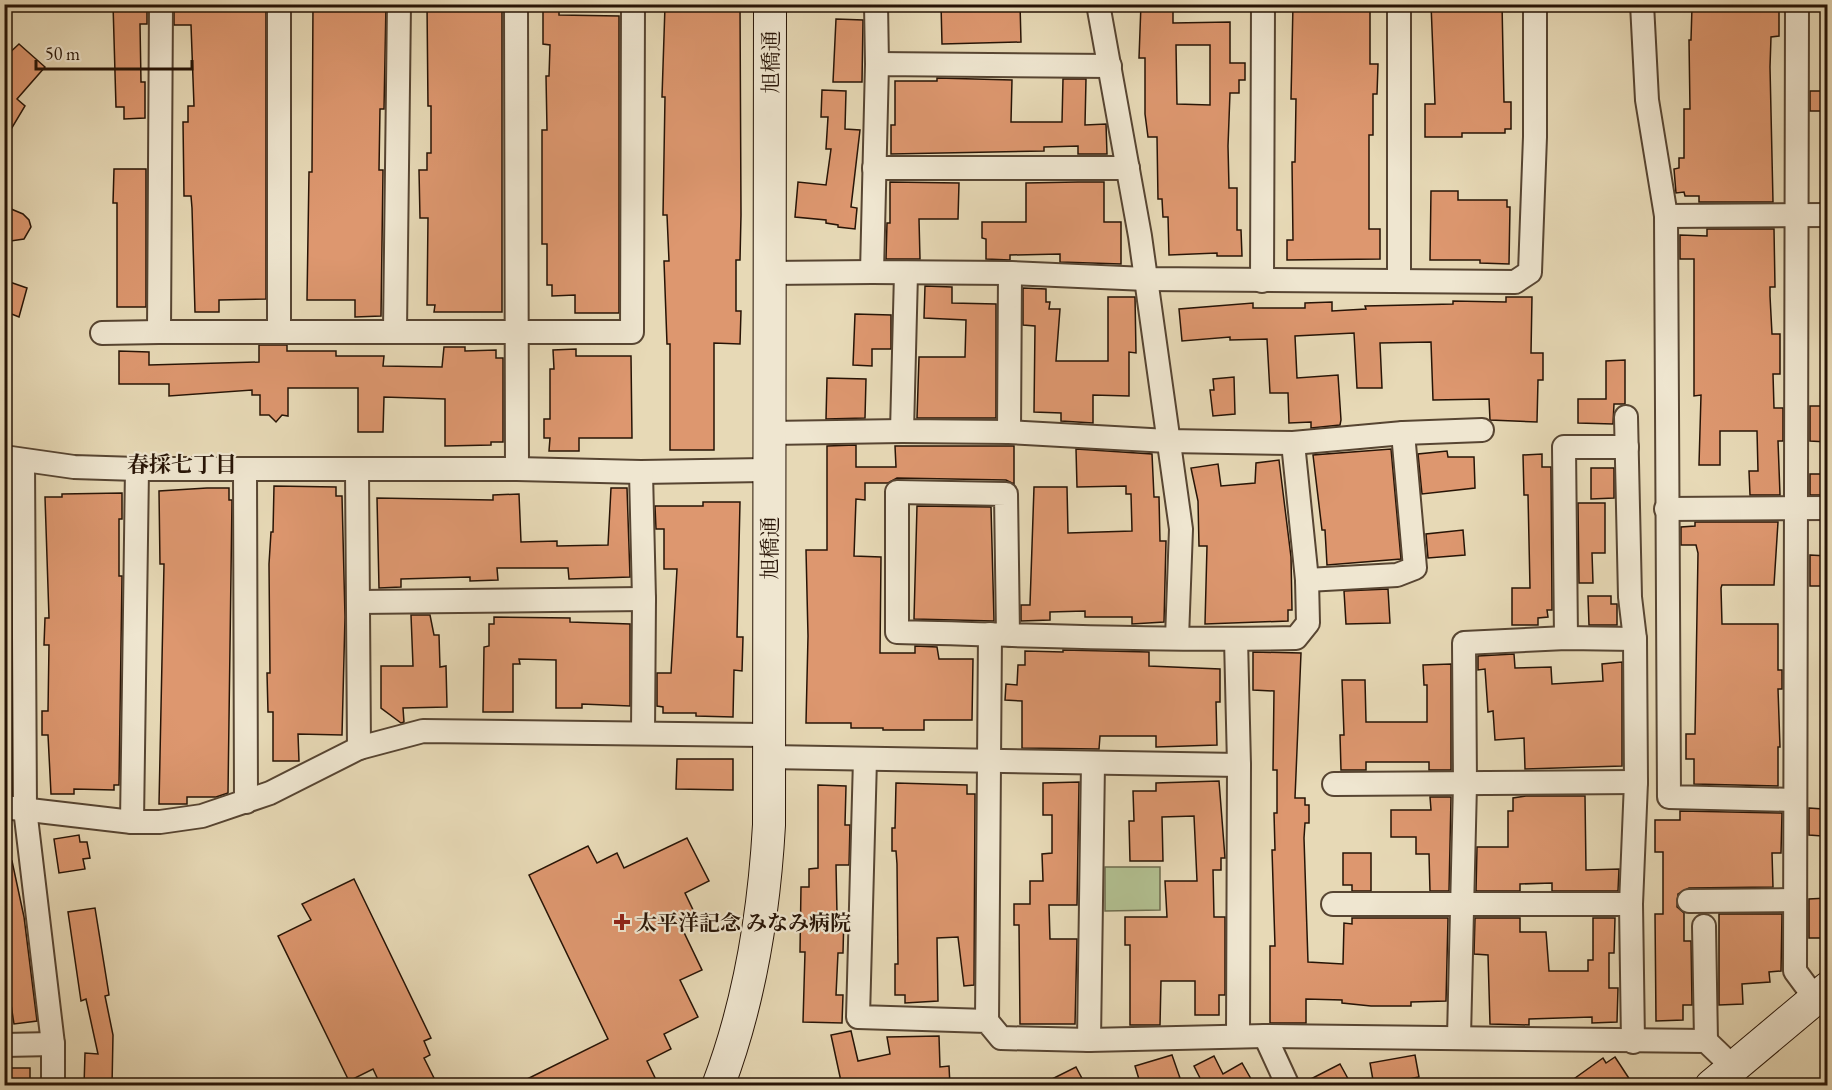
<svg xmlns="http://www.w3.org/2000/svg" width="1832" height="1090" font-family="'EB Garamond','Noto Serif JP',serif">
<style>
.green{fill:#b2c091;stroke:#6c6a4c;stroke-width:1.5}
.building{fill:#dd976f;stroke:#271406;stroke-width:1.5;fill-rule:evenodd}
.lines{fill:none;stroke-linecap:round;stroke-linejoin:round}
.street-casing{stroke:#574532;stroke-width:26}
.secondary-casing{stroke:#271406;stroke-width:34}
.street{stroke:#efe6d0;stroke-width:22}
.secondary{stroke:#efe6d0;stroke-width:32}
.poi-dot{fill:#8f2418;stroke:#efe6d0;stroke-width:2}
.labels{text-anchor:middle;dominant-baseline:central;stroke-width:4.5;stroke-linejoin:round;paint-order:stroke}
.street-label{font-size:21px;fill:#271406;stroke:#efe6d0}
.poi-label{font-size:21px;font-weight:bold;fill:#271406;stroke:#efe6d0;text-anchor:start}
.neighbourhood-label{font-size:22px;font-weight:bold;fill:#271406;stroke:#efe6d0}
</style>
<rect width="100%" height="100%" fill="#e7d9b6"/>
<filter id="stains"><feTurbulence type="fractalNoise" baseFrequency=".00333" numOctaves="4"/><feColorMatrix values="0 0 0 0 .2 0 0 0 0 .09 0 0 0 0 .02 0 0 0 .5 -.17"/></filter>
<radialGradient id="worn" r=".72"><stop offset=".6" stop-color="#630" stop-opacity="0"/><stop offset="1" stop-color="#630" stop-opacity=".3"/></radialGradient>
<!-- green -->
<path class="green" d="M1105,867h55v43l-55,1z"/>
<!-- building -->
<g class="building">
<path d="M113,4h34v20h-7l1,58h4v36l-21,1v-12h-8z"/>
<path d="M174,4l92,2v293l-47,1v12h-24l-3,-104 -1,-12h-7l-1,-74h5v-16h6l-3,-81h-17z"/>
<path d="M313,4h73l-2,105h-4l-1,61h4l-2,146 -26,1v-17h-48l2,-128h3z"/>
<path d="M427,4h75v308h-68l1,-7h-8l1,-87h-8l-1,-48h8v-17h4v-47h-3z"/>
<path d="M711,4h29l1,211 -1,45h-4v51h5l-1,33 -26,-1v107h-44v-106h-3l-3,-83h5l-2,-46h-4l2,-118h-3l3,-91 46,1z"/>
<path d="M941,4h79l1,38 -79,2z"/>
<path d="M1141,4h32v19l57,-1v41h15v17h-6v13h-9l-2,53 1,42h8v42h4l1,26h-25v-3l-48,2 -1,-38h-5l-1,-18h-4l-1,-62h-9l-3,-23v-56h-6zM1176,45h34v60l-33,-1z"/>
<path d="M1293,4h77v60h8l-1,30h-4v41h-4v94h11v30l-93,1v-20h6l-1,-78h3l1,-63h-5z"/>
<path d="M1431,4h71l2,98h7v27h-6v4h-43v4h-37v-33h10z"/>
<path d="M1779,6v30l-8,1 -1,30 3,135h-74v-6h-14l-1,-4 -8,1 -2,-24 5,-1v-10h5v-49h6l-1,-69h2l1,-33z"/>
<path d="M543,9h16v6l60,1v297h-44v-18l-23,1v-11h-5v-41h-5v-114h5l-1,-54h3l1,-31 -7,-1z"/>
<path d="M836,19l27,1 -1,62h-29z"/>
<path d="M19,44l26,23 -28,32 8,7 -21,35v-83z"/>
<path d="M937,78l75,2 -1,42h51l1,-43h23l-1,46 21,-1 1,30h-29v-8l-34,1v4l-153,3v-29h4v-44h42z"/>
<path d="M822,90l24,1 -1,38 15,1 -9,77 6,1 -2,21 -17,-2v-2l-12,-2v-3l-31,-3 3,-35 28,3 5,-36h-5l2,-32h-7z"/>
<rect x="1810" y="91" width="17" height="20"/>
<path d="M114,169h32v138h-29v-104h-4z"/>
<path d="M890,182l69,1 -1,36h-39l1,40h-34l1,-36h3z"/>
<path d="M1078,182h26v40h17v42l-61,-2v-8l-50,1v5l-24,-1v-20l-4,-1v-16h44v-39z"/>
<path d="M1431,191h27v9h49v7h3l-1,57 -29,-1v-3h-50z"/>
<path d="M4,206l19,8 6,6 2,7 -7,12 -20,3z"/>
<path d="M1707,229h67l1,58h-5v9l2,38h8v40h-7l1,34h9v33h-5l2,54h-30l-1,-24h9l-1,-40h-37v34h-21l2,-70 -7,1v-137h-14v-24l27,1z"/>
<path d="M4,280l23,8 -8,29 -15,-6z"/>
<path d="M925,286l27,1v16l44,1v114h-79l2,-61h46l1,-37 -42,-2z"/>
<path d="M1023,288l23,1v13h4l-1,7h11l-4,52h52v-64h27l1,56 -7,-1v44l-36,-1v28l-32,-2v-8l-27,-1 1,-86 -12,-1z"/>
<path d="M1506,297h26l-1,56h12v27h-5l-1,42 -47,-2 -1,-21 -56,1 -2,-58 -51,1 2,45h-25l-3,-55 -59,3 2,42 41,-3 3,45 -1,5 -29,3v-6l-22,1 -1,-30h-18l-3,-54 -37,1v-3l-48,4 -3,-32 74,-6v5h52v-5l27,-1v9l34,-2 -1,-3 88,-2v-3l53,1z"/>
<path d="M855,314l36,1v34h-19v17l-19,-1z"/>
<path d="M259,345h28v6h49v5h48l-1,10 59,1 2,-20h21v4l31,-1v8h7v84h-12v3l-46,1v-47l-61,-2 -1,35h-25v-44h-70v28l-6,-1 -6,7 -7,-7h-9v-20h-8v-5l-83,6v-12h-50v-33l30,1v13l110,-3z"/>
<path d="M576,349v7h55l1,82h-53v13h-30l1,-13h-6v-19h6v-50h4l-1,-19z"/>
<path d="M1625,360v44h-11l-1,20 -35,-1v-24h28v-38z"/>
<path d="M1234,377l1,37 -22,2 -3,-26h4l-1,-11z"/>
<path d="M827,378l39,1 -1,39 -39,1z"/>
<path d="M1810,406h17v36l-17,-1z"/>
<path d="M856,445v22h40l-1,-21h119v38l-8,-4 -109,-2 -9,5h-23v17l-9,-1 -2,57 27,1 -1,96h35v-7l22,1 2,12h34l-1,61h-48v10h-41v-2h-32v-5h-45l2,-87 -2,-86h21v-104z"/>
<path d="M1076,449l76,5 2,43h5l1,44h6l-2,81 -32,2v-7h-47v-6l-35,1v8l-29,1v-16h9l4,-118h33l1,46 64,-2 -1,-37h-5v-8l-49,1z"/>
<path d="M1391,449l10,110 -74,6 -2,-35h-3l-9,-75z"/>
<path d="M1447,451l1,6h26l1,31 -53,6 -4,-40z"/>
<path d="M1542,454v13h9l1,143h-5l1,7 -10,1v7h-26v-37h18l-2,-93h-4l-1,-40z"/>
<path d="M1279,460l12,97 1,53h-4v11l-83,3 2,-78h-8l-1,-45 -7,-33 27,-4 3,22 34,-3 1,-20z"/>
<path d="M1591,468h23v30l-23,1z"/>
<rect x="1810" y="474" width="17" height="21"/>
<path d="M274,486l62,1v9h6l3,121 -3,118 -44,-1 1,27h-26v-49h-5l-1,-39h3l-1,-109 2,-32h2z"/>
<path d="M207,488h22v12h3l-4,293 -12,4h-29v7h-28l5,-240h-4l-1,-73z"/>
<path d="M611,488h16l3,89 -61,2 -1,-11h-71l1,12 -28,1v-4l-69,2v8l-22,1 -2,-90 116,2v-5l26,-1 2,48 36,-1v5l51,-1z"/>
<path d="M122,493v26h-3v57h3l-3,209h-5v5l-40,-1v5h-23l-3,-59h-6v-24h6l1,-66h-5l1,-27h4l-4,-121h17v-3z"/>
<path d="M703,502h37l-3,135h6l-1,34 -8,-1 -1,47 -37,-1v-3h-33v-6l-6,-1v-33h14l6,-104h-13v-40h-8l-1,-23h48z"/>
<path d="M1578,503h27v50h-13l1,30h-14z"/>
<path d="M917,506l74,1 3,114 -80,-2z"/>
<path d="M1695,522h83l-4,63h-52l-1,3 1,36h56v46h4v19h-4l2,58h-2v39l-84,-2v-25h-8v-25h9l3,-181 -2,-8h-15v-18l14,-1z"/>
<path d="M1463,530l2,25 -37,3 -2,-24z"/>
<path d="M1810,555l17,1v30h-17z"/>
<path d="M1388,589l2,34 -44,1 -2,-33z"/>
<path d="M1588,596h23v8h6v21h-28z"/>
<path d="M411,615h19l4,20h5l1,32 6,-1 1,41 -44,1 1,14 -3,1 -20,-15v-42h32z"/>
<path d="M494,617l76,1v4l60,2v82l-48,-2v4h-26v-48l-37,-1 1,5h-7v48h-30l1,-65 5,-1v-22h5z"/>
<path d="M1063,650l86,2v14l71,3v33h-4l1,43 -61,2v-11h-56l-1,13 -77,-1v-47l-17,-1 1,-16 11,1 1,-20h7v-14l38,1z"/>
<path d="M1253,652l48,1 -6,145h10v7h4v18h-4l-1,15 4,124 35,2 1,-41 8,1v-6h96l-2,83 -35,1v4h-40l-29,-3v-3l-36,-1v24h-36v-77h5l-3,-96h3l-1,-37h3v-43h-4l1,-79 -21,-1z"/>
<path d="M1514,654l1,14 36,-1 1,17 51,-3 -1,-17 20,-2v104l-97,3 -1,-31 -29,2 -2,-29 -5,1 -3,-43 -7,1v-14z"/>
<path d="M1451,664v106h-22v-8h-63v8h-25l-1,-35h4l-2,-55h23l1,42h61v-37h-3l-1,-20z"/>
<path d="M677,759h56v31l-57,-1z"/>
<path d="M1219,781l6,77h-4v12h-8l1,47h11v78h-6v20h-24v-34h-34l-1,44h-30v-80h-5v-28h42l-2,-36h32l-3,-65 -32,1 1,44h-33l-1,-40h5l-1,-30h23v-8z"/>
<path d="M1079,782l-2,123h-28l1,34h27l-2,85h-55l-1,-99h-5v-21h16v-23h13l-1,-27 10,-1v-38h-9v-32z"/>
<path d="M896,783l71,2v9h8l-1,191 -10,1 -6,-49 -21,1 1,63 -33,2v-8h-10v-31h3l-1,-100 -1,-13h-4v-23h3z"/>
<path d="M818,785l28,1 -1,39h5l-1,40h-13l1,49h7l-1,39h-5l-2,42h7l-1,28 -39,-1 2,-70h-5l1,-65h8v-18l9,-1z"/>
<path d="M1526,796h59l1,74 33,-1 -1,22h-66v-8l-32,1v7h-44l1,-44h31v-36h5v-13z"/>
<path d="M1430,797h21l-2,94h-19l-1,-37h-13v-17h-25v-27h40z"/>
<path d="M1809,808l14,1 -1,27 -13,-1z"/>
<path d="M1680,811l102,2 -1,40h-9l1,34 -84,1 -11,6 -1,13 7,6v28h7l1,64h-9v15l-27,1 -1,-107h8v-62h-8v-32h25z"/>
<path d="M79,835l1,7h7l3,16 -7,1 2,10 -26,4 -5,-34z"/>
<path d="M687,838l22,43 -24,12 10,21 -16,8 23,48 -22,10 18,37 -34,17 7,15 -24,12 12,25h-146l95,-47 -79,-164 59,-29 9,17 20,-10 7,15z"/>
<path d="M1343,853h28v38h-19v-6h-9z"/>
<path d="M12,861l12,56 13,104 -23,3 -10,-65v-97z"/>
<path d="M354,879l77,159 -7,3 6,14 -6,3 14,28h-57l-8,-17 -24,12 -71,-145 33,-16 -9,-16z"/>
<path d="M1827,898v40h-18v-39z"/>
<path d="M95,908l14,87 -4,1 8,39 -1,51h-28l1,-33 13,1 -12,-55 -5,2 -13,-89z"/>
<path d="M1719,914h63l-1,57 -12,1 1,10 -28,2 1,20 -24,1z"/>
<path d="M1475,918h45v14h26l3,39h39v-11h5v-42h22l-1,35h-5v35h9l-1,34 -25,1v-6l-63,2v6l-39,-1 -2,-69 -14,-1z"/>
<path d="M851,1031l7,30 32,-7 -3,-17 52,-1 1,31 9,-1 1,20h-108l-11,-51z"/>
<path d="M1172,1055l8,23 -22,8h-17l-6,-20z"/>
<path d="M1415,1055l4,22 -11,2 1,7h-35l-4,-23z"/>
<path d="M1214,1056l9,18 19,-11 13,23h-54l2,-2 -9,-18z"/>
<path d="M1615,1057l19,29h-70l39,-28 3,5z"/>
<path d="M1340,1064l12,22h-51v-2z"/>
<path d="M1076,1067l10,19h-48z"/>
<rect x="4" y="1068" width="26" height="18"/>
</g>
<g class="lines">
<!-- street casing -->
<g class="street-casing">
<g id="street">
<path d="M161,4l-2,328h473l1,-328"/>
<path d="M279,4v327"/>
<path d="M516,4l1,465"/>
<path d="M876,4l1,60"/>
<path d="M1098,4l42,232 41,293 -4,109"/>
<path d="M1399,4v276"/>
<path d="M1642,4l5,96 19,116 3,581 125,3"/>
<path d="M1797,4l-2,967 20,27"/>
<path d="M1110,66l-233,-2 -5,208 138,1 136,6 369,3 15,-10 5,-135v-133"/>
<path d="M874,168h254"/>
<path d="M1666,216l162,-1"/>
<path d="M769,273l103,-1"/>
<path d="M906,273l-4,158 107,1 159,9 125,2 110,-10 79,-3"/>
<path d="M1262,281l1,-277"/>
<path d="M395,330l4,-326"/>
<path d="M102,333l57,-1"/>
<path d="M1626,417l4,180 5,42 1,143 -5,122 2,138"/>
<path d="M1009,432l1,-159"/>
<path d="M770,433l132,-2"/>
<path d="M4,457l70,10 63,2h380l124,3 128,-2"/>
<path d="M23,462l2,347 28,235v42"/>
<path d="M245,470l1,332"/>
<path d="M357,470l2,278"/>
<path d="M641,472l3,127 -1,133"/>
<path d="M1666,509l162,-1"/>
<path d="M1307,580l90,-5 18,-7 -12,-135"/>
<path d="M358,602l286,-3"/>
<path d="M1008,635l-2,-141 -109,-2v140c132,3 266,9 399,6l12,-15 -1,-43 -14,-137"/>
<path d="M1566,638l-2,-191h63"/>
<path d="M1236,639l3,126 -1,270"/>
<path d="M769,757l470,8"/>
<path d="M865,759l-7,258 129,4 14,17 88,2 176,-4 441,5 27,26"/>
<path d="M1334,784l302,-2"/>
<path d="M4,807l128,15h28l42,-6 68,-23 89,-45 64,-17 347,4"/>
<path d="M132,822l5,-353"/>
<path d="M1689,901l105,-1"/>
<path d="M1333,904h298"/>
<path d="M1704,926l2,115"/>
<path d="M987,1021l3,-387"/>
<path d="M1265,1036l23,50"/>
<path d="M1459,1037l6,-253 -1,-141 102,-5 69,1"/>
<path d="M1089,1040l4,-277"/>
<path d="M4,1045l49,-1"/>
</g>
</g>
<!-- secondary casing -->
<g class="secondary-casing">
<g id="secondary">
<path d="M718,1086c32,-84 46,-172 51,-261l1,-821"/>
<path d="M1711,1086l117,-98"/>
</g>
</g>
<!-- street -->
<use href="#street" class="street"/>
<!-- secondary -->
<use href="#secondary" class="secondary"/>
</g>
<!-- markers -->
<path class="poi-dot" d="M619 913h6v6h6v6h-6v6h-6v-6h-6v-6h6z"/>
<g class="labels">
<!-- street labels -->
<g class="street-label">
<text transform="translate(770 62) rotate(-90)">旭橋通</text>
<text transform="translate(769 548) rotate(-90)">旭橋通</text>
</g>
<!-- poi labels -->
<g class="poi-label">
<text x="636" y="922">太平洋記念 みなみ病院</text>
</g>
<!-- neighbourhood labels -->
<g class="neighbourhood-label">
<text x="182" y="464">春採七丁目</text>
</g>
</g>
<!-- margin -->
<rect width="1832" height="1090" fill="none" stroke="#e7d9b6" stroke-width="24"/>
<rect x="6" y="6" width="1820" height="1078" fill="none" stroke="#271406" stroke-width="3"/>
<rect x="12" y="12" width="1808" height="1066" fill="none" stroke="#271406" stroke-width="1.5"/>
<!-- scale -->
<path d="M36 60v9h156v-9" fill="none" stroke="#271406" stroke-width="3"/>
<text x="45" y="60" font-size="18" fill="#271406" stroke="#efe6d0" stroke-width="4.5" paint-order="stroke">50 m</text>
<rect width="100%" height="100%" filter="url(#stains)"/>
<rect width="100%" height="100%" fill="url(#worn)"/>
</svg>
